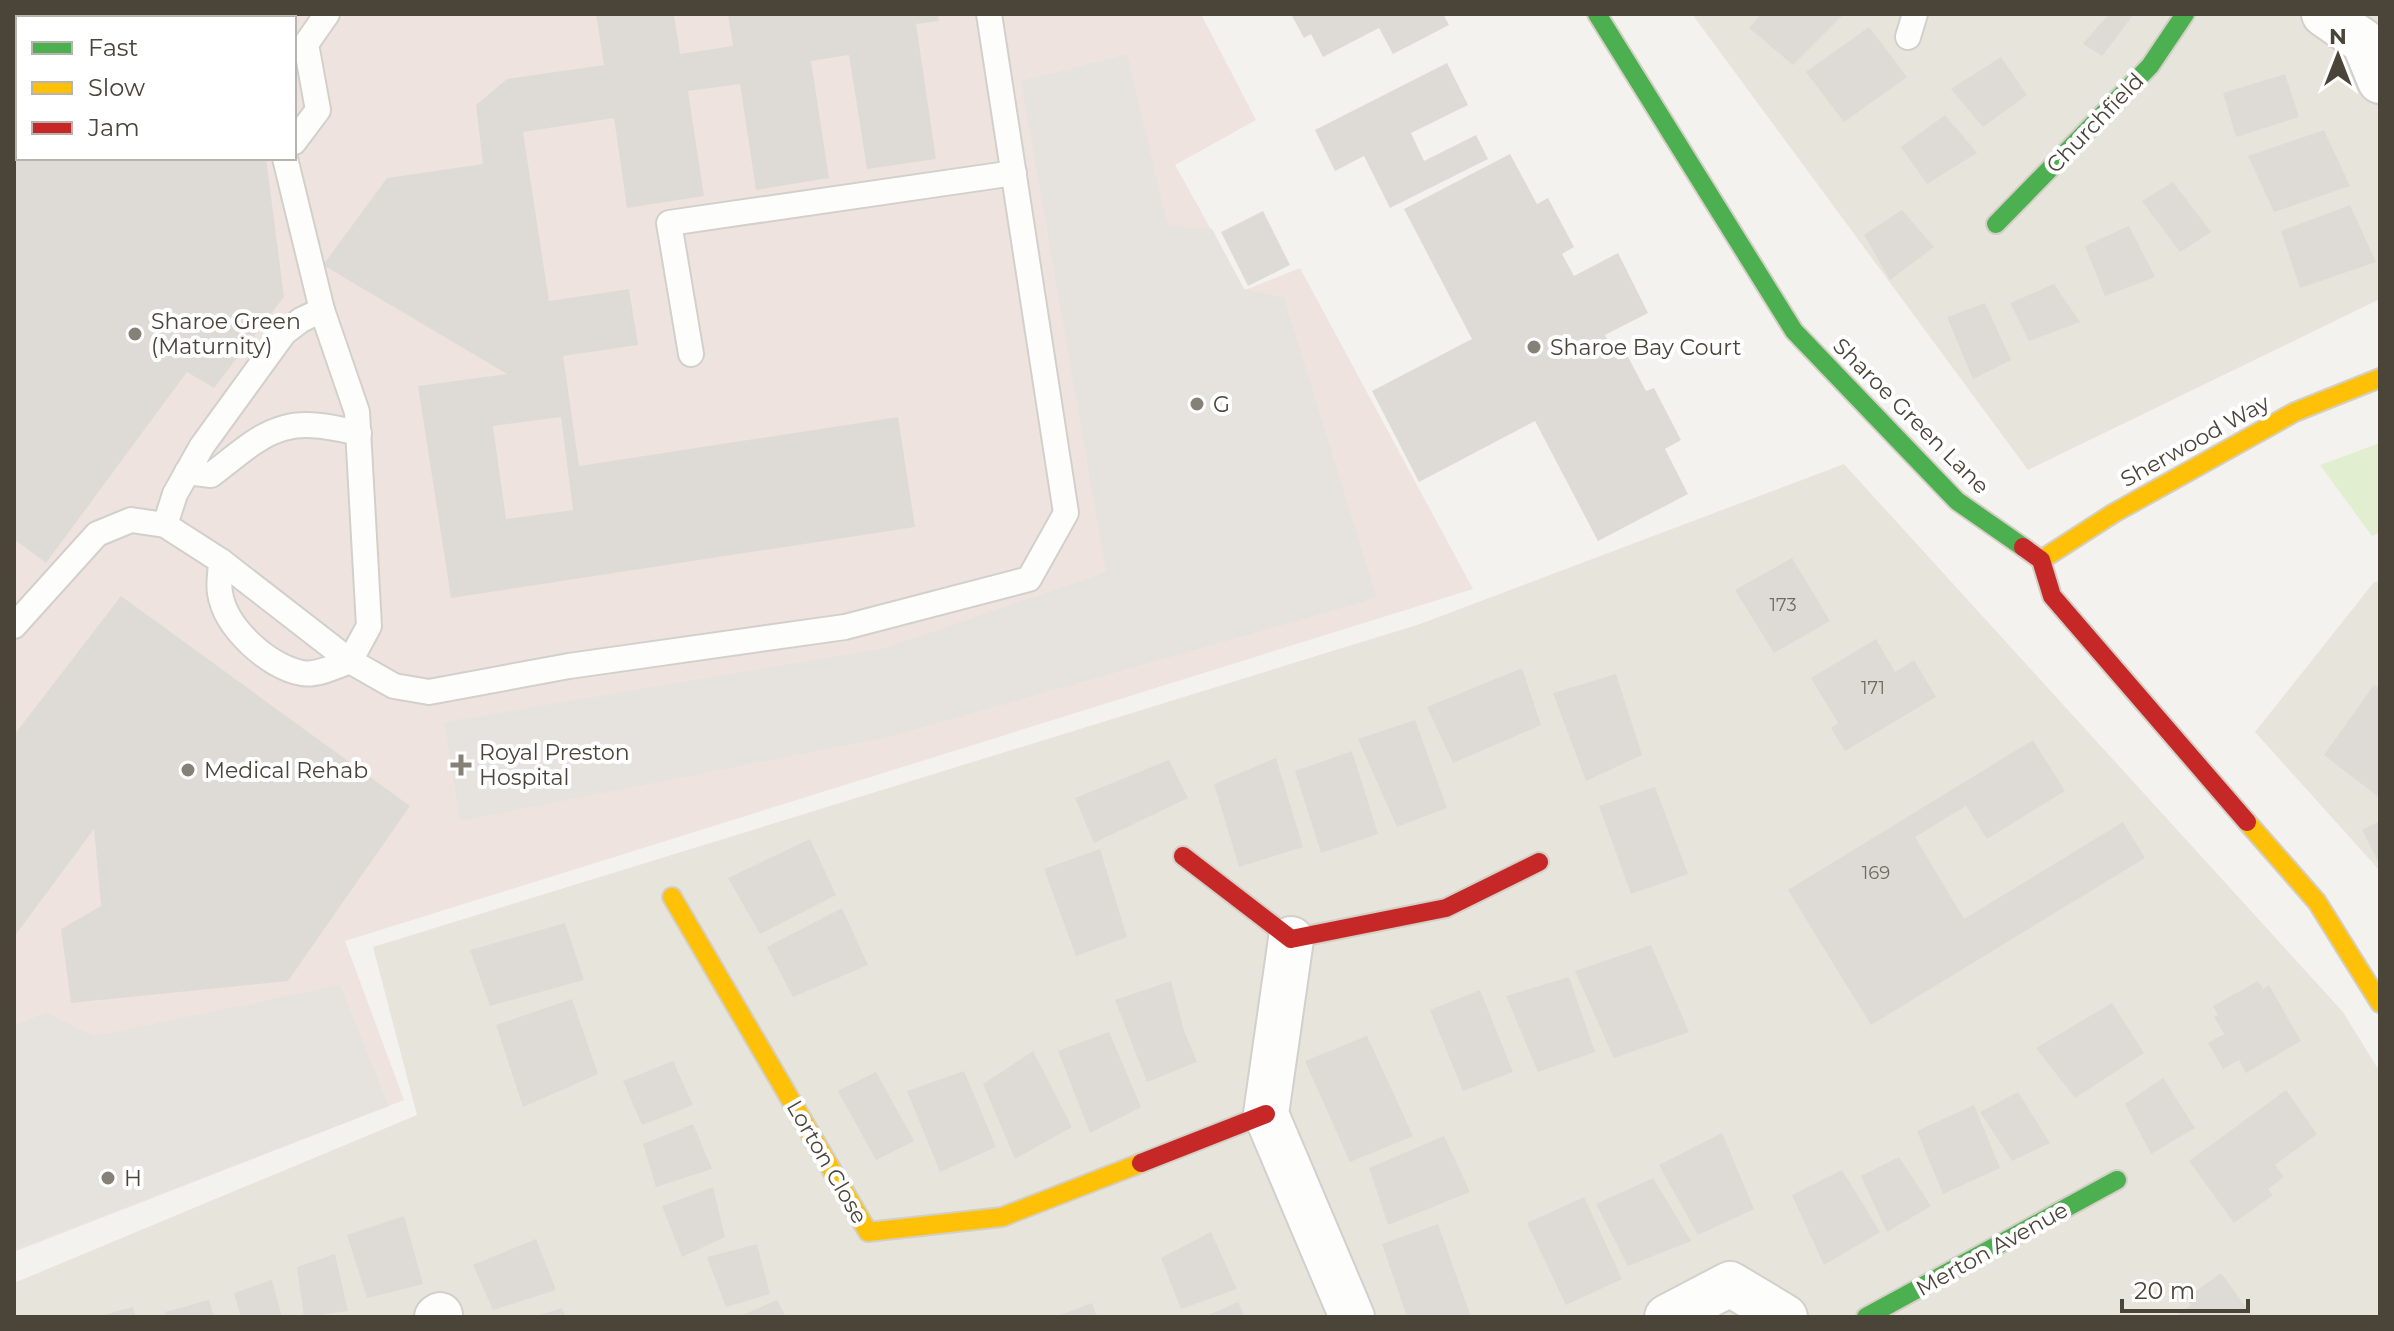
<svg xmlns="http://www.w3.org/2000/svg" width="2394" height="1331" font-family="Montserrat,sans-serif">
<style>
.residential{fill:#e7e4dc}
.medical{fill:#eee3df;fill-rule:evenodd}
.green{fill:#e1eecf}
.parking{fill:#e6e3df}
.building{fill:#dedbd6;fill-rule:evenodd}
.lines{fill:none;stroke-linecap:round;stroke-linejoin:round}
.lane-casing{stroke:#d2d0cb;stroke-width:28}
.street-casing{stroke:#d2d0cb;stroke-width:48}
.fast-casing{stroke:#d3cfc5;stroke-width:22}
.slow-casing{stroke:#d3cfc5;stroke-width:22}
.jam-casing{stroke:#d3cfc5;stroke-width:22}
.lane{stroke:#fdfdfc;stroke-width:24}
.street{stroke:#fdfdfc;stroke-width:44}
.fast{stroke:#4caf50;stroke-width:18}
.slow{stroke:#ffc107;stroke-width:18}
.jam{stroke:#c62828;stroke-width:18}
.poi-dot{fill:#868178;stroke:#fff;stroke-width:3}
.labels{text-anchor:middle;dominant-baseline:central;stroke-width:8;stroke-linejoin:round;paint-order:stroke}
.number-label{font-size:18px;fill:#706a61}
.street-label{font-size:22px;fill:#4b4439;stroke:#fff}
.poi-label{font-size:22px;fill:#4b4439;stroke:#fff;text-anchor:start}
</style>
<rect width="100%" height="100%" fill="#f4f2ee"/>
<!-- residential -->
<g class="residential">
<path d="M1692,14h688v285l-352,171z"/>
<path d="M1844,464l499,548 37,60v245h-2366v-34l403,-168 -44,-168 1047,-323z"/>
<path d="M2380,581v290l-125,-139 119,-150z"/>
</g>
<!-- medical -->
<path class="medical" d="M14,14h1187l55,106 -81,45 70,125 55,-22 173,321 -1128,352 59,159 -390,152zM18,18h276v140h-276z"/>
<!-- green -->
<path class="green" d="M2380,443v89l-8,4 -52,-71z"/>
<!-- parking -->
<g class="parking">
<path d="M1127,54l41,172 44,3 32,60 40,9 93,300 -488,139 -429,84 -16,-99 441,-74 221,-76 -85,-491z"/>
<path d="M340,985l49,121 -375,144v-224l32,-14 48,24z"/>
</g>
<!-- building -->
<g class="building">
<path d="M596,14h78l6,40 53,-8 -5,-32h210l1,7 -23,3 20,135 -69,10 -18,-114 -38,6 18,117 -73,12 -16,-106 -52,7 16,105 -77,12 -13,-90 -91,14 26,169 80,-12 9,56 -75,11 16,110 319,-49 17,110 -464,71 -33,-212 89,-12 -184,-109 64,-87 96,-14 -7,-59 31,-26 97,-14zM561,417l12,93 -67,9 -13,-93z"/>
<path d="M1291,14h152l6,11 -56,29 -14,-26 -56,29 -12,-23 -7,4z"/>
<path d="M1761,14h83l-51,51 -44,-37z"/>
<path d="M2109,14h25l-32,42 -19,-12z"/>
<path d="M1869,27l38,50 -63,45 -38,-50z"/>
<path d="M2001,57l26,38 -44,32 -32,-38z"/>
<path d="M1447,63l21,42 -57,28 13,28 52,-26 12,24 -98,49 -26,-52 -29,15 -20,-41z"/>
<path d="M2285,74l14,43 -63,20 -13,-44z"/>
<path d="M18,92v66h248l18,139 -70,91 -27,-16 -141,191 -32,-24v-446z"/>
<path d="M1945,115l32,38 -50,31 -26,-37z"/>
<path d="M2324,130l26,56 -76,26 -26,-56z"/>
<path d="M1510,154l27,50 11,-6 26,49 -12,7 12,22 44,-23 30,60 -43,22 13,25 9,-5 19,36 8,-3 27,52 -16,9 23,45 -90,47 -63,-120 -116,61 -47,-91 100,-52 -68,-130z"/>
<path d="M2173,182l38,50 -31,20 -38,-51z"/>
<path d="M2350,205l26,57 -76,26 -19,-57z"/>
<path d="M1902,210l32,37 -44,33 -26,-45z"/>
<path d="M1263,211l27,54 -42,21 -27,-54z"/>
<path d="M2129,226l26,51 -50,19 -20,-50z"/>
<path d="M2054,284l26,38 -51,19 -19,-38z"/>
<path d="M1985,303l26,57 -38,19 -26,-62z"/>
<path d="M1792,558l38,63 -56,32 -39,-63z"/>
<path d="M121,596l289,210 -122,175 -217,22 -10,-74 40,-23 -7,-77 -80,108v-202z"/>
<path d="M1876,639l19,33 19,-12 22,37 -91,54 -14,-23 7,-5 -27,-45z"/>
<path d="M1522,668l19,57 -88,38 -26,-56z"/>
<path d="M1616,674l26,81 -56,26 -33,-88z"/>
<path d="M2374,685l6,4v109l-56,-43z"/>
<path d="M1415,720l32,88 -50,19 -39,-88z"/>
<path d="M2033,740l32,51 -78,48 -21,-33 -51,31 49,82 159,-97 22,36 -274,167 -83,-135z"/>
<path d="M1352,751l26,83 -57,19 -26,-82z"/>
<path d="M1276,758l27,89 -64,20 -25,-83z"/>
<path d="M1169,760l19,38 -94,45 -19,-45z"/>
<path d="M1655,787l33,87 -57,20 -32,-88z"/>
<path d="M2380,821v44l-18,-35z"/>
<path d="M810,839l26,56 -76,39 -32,-56z"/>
<path d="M1100,849l27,88 -51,19 -32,-87z"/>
<path d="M842,908l26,57 -75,32 -26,-50z"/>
<path d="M565,923l19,57 -94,26 -20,-56z"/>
<path d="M1651,945l38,87 -75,26 -39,-87z"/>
<path d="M1569,977l26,75 -57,20 -32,-76z"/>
<path d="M1171,981l13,50 13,31 -50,20 -32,-82z"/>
<path d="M2258,981l5,8 6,-4 32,56 -55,32 -7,-13 -16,9 -15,-26 16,-9 -10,-17 4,-2 -5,-9z"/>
<path d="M1480,990l33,82 -50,19 -33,-81z"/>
<path d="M572,999l26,75 -75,33 -27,-82z"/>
<path d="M2112,1003l32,50 -69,45 -39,-50z"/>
<path d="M1109,1032l32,75 -51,26 -32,-82z"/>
<path d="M1367,1036l46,100 -63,26 -45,-101z"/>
<path d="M1033,1051l39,76 -57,32 -32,-75z"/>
<path d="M673,1061l20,44 -51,20 -19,-44z"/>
<path d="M964,1071l32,76 -56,25 -33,-81z"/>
<path d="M876,1072l38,69 -38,19 -38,-69z"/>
<path d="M2163,1078l32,50 -44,26 -26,-50z"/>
<path d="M2286,1090l31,44 -42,31 9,12 -16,12 5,6 -39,28 -45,-62z"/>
<path d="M2018,1092l32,51 -38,18 -32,-49z"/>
<path d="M1974,1105l26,63 -57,26 -26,-63z"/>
<path d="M693,1124l19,45 -56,18 -13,-43z"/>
<path d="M1722,1133l32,76 -56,26 -39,-70z"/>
<path d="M1444,1136l26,56 -82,33 -19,-57z"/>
<path d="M1899,1157l32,49 -44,26 -26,-56z"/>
<path d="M1842,1170l38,62 -56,33 -32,-70z"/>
<path d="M1653,1178l38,63 -63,25 -32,-62z"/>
<path d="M713,1187l12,50 -43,20 -20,-51z"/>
<path d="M1584,1197l38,82 -56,26 -39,-82z"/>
<path d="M404,1216l19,68 -56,14 -20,-63z"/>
<path d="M1438,1224l33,93h-64l-25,-73z"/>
<path d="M1211,1232l26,57 -56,20 -20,-51z"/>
<path d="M536,1239l20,51 -63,20 -20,-45z"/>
<path d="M757,1244l13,50 -44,13 -19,-50z"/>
<path d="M335,1254l13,57 -44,6 -7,-50z"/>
<path d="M2221,1273l32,44h-78l16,-12 -5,-7z"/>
<path d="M272,1280l10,37h-41l-7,-24z"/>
<path d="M209,1300l5,17h-48l-1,-5z"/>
<path d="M777,1300l9,17h-48z"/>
<path d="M1238,1302l7,15h-41z"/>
<path d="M1092,1303l5,14h-42z"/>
<path d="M133,1307l3,10h-35l-1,-1z"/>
<path d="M562,1308l4,9h-29v-1z"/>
</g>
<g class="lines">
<!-- lane casing -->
<g class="lane-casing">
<g id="lane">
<path d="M1908,37l7,-23"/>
<path d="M14,55l4,-1"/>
<path d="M294,142l24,-32 -12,-66 21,-30"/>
<path d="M691,354l-22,-131 345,-50"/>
<path d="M187,472l24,3c22,-16 46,-40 73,-47 24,-7 51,0 75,5"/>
<path d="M165,525l10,-31 27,-48 82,-113 17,-13 21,-10"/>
<path d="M221,561c0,10 -3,22 -1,32 5,34 48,74 82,80 14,3 35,-7 48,-12l19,-35 -12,-214 -35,-102 -37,-152"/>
<path d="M14,626l83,-92 34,-14 34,5 56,36 129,100 44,25 35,6 140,-26 276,-39 184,-48 37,-66 -77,-499"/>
</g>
</g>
<!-- street casing -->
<g class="street-casing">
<g id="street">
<path d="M2324,14l40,28 16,39"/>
<path d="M1291,939l-25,175 86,203"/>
<path d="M437,1317l3,-2"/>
<path d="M1667,1317l63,-33 55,33"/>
</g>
</g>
<!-- fast casing -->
<g class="fast-casing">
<g id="fast">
<path d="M1597,14l197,317 163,170 66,46"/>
<path d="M1996,224l154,-158 35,-52"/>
<path d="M1866,1317l251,-137"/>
</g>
</g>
<!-- slow casing -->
<g class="slow-casing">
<g id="slow">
<path d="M2041,560l73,-47 181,-101 85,-34"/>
<path d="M2247,822l70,80 63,101"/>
<path d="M672,897l196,335 134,-15 139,-54"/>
</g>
</g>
<!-- jam casing -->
<g class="jam-casing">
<g id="jam">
<path d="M2023,547l18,13 11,36 195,226"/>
<path d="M1183,856l108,83 155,-31 93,-46"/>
<path d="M1141,1163l125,-49"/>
</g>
</g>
<!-- lane -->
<use href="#lane" class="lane"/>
<!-- street -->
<use href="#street" class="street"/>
<!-- fast -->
<use href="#fast" class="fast"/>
<!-- slow -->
<use href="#slow" class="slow"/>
<!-- jam -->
<use href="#jam" class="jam"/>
</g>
<!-- markers -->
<g class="poi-dot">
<circle cx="135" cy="334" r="8"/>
<circle cx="1534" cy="347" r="8"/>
<circle cx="1197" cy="404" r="8"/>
<path d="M457 753h8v8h8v8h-8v8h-8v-8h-8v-8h8z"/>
<circle cx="188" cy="770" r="8"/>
<circle cx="108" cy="1178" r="8"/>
</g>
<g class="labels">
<!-- number labels -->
<g class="number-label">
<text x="1783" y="605">173</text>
<text x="1873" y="688">171</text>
<text x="1876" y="873">169</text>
</g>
<!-- street labels -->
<g class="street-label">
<text transform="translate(2095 123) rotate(-46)">Churchfield</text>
<text transform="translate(1911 416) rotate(45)">Sharoe Green Lane</text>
<text transform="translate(2195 441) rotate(-29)">Sherwood Way</text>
<text transform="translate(827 1162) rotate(60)">Lorton Close</text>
<text transform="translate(1992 1249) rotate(-29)">Merton Avenue</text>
</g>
<!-- poi labels -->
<g class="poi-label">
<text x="151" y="321">Sharoe Green<tspan x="151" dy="25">(Maturnity)</tspan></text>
<text x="1550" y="347">Sharoe Bay Court</text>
<text x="1213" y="404">G</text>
<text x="479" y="752">Royal Preston<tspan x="479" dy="25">Hospital</tspan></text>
<text x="204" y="770">Medical Rehab</text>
<text x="124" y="1178">H</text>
</g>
</g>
<!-- border -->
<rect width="2394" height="1331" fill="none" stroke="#4b4439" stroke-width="32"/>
<!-- legend -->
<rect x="16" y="16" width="280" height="144" fill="#ffffff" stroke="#b7b4b0" stroke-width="2"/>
<rect x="32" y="42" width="40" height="12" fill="#4caf50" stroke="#b7b4b0" stroke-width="2"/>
<text x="88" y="56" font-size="24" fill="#4b4439">Fast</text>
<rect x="32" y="82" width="40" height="12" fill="#ffc107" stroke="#b7b4b0" stroke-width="2"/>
<text x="88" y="96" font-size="24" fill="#4b4439">Slow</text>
<rect x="32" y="122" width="40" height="12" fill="#c62828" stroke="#b7b4b0" stroke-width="2"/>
<text x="88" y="136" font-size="24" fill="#4b4439">Jam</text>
<!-- north arrow -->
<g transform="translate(2338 56)" stroke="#ffffff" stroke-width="6" paint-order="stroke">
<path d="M0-6L14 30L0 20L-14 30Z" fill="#4b4439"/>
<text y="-12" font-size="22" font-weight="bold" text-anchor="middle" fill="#4b4439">N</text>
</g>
<!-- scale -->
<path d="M2122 1299v12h126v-12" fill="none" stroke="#4b4439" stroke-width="4"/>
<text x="2134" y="1299" font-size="24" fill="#4b4439" stroke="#ffffff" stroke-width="6" paint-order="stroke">20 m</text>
</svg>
